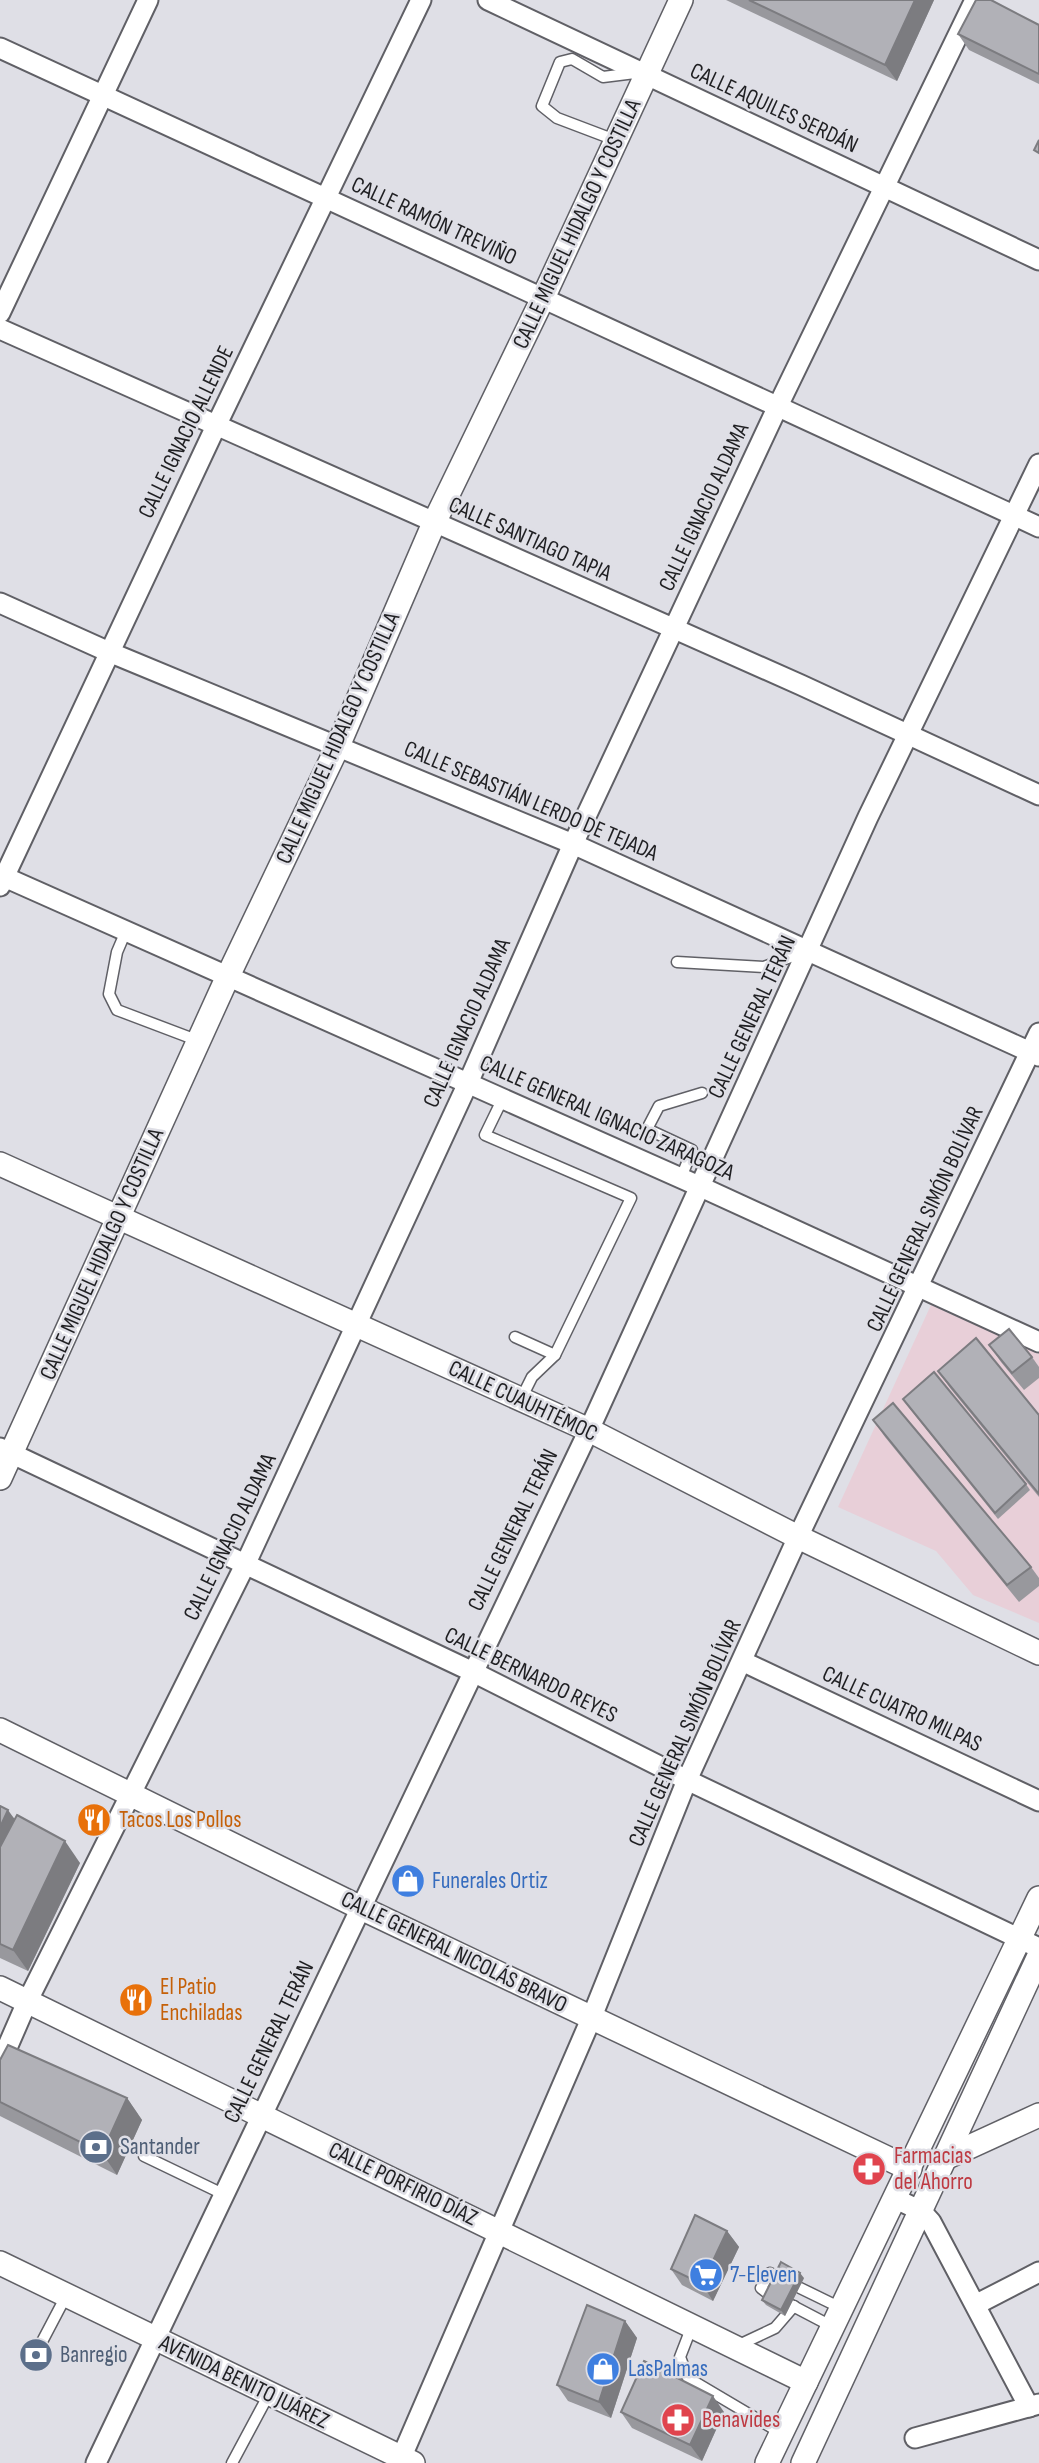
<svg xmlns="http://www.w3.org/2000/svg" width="1039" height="2463" font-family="'Sofia Sans Condensed',sans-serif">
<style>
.education{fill:#e8cfd8}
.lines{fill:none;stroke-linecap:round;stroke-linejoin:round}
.service-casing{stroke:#606066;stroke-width:13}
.minor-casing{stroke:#606066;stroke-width:23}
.tertiary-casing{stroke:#606066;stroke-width:26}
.service{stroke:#fff;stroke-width:10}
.minor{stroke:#fff;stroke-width:19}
.tertiary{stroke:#fff;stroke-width:23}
.wall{fill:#98989d}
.shaded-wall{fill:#7c7c80}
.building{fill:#b1b1b7;stroke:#7c7c80;stroke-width:2}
.labels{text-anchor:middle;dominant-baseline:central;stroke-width:5;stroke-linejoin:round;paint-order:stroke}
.street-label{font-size:23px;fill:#1f1f22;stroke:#dfdfe6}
.food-label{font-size:23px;fill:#c56008;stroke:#dfdfe6;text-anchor:start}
.shop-label{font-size:23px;fill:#366cbe;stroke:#dfdfe6;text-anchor:start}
.service-label{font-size:23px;fill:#4e5e75;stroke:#dfdfe6;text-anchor:start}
.health-label{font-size:23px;fill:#be3a42;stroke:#dfdfe6;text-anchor:start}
</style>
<rect width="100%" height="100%" fill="#dfdfe6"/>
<!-- education -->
<path class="education" d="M931,1305l108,49v269l-66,-28 -37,-44 -98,-44z"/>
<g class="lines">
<!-- service casing -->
<g class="service-casing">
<g id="service">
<path d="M615,140l-58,-22 -15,-12 18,-44 12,-3 31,18 32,-4"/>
<path d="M126,931l-9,21 -8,42 8,16 82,31"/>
<path d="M677,962l87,5 42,-16"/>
<path d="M503,1098l-18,37 146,63 -76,157 -40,-18"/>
<path d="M681,1178l11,-28 -45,-21 12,-23 43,-13"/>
<path d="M521,1399l11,-22 23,-22"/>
<path d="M144,2156l79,38"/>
<path d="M800,2288l41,20"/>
<path d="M770,2295l-9,-7 9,-15 10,5"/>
<path d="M791,2305l42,22"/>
<path d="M692,2326l-12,31 8,21 93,55"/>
<path d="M739,2345l36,-17 19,-22"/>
<path d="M35,2355l31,-59"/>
<path d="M232,2463l37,-69"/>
</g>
</g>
<!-- minor casing -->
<g class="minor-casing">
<g id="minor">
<path d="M488,0l551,260"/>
<path d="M0,48l1039,479"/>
<path d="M0,313l148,-313"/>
<path d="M0,329l801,356 238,110"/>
<path d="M0,603l109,49 464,192 466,212"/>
<path d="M0,875l701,312 338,155"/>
<path d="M0,886l216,-460 205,-426"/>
<path d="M0,1448l471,223 216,109 352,168"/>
<path d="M744,1662l295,139"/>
<path d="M0,2064l27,-62 218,-437 223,-482 105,-239 205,-438 197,-406"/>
<path d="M894,2198l27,13 10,11 98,185"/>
<path d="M977,2304l62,-32"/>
<path d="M915,2438l124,-34"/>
<path d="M96,2463l493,-1033 279,-613 171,-353"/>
<path d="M399,2463l192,-444 96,-239 111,-243 241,-504"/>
</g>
</g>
<!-- tertiary casing -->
<g class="tertiary-casing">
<g id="tertiary">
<path d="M0,1164l589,266 209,107 241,116"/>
<path d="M0,1478l228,-502 110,-230 96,-223 109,-225 138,-298"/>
<path d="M0,1730l361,178 549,261"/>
<path d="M0,1988l806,394"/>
<path d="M943,2159l96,-44"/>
<path d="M0,2263l413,200"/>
<path d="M767,2463l272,-565"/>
<path d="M803,2463l236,-507"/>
</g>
</g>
<!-- service -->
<use href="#service" class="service"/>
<!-- minor -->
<use href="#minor" class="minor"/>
<!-- tertiary -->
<use href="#tertiary" class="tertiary"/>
</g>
<!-- wall -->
<g class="wall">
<path d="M726,0h208l-37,81z"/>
<path d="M1039,25v59l-70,-34 -11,-16z"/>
<path d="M989,1345l43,12 7,10v11l-15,12 -23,-28z"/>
<path d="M938,1371l101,44v82l-89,-109z"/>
<path d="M907,1405l119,79 4,6 -32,29z"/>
<path d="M873,1420l158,147 8,11v8l-20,16 -134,-165z"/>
<path d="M0,1806l15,13 65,44 -52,108 -28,-13z"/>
<path d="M0,2060l127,38 15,22 -25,55 -117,-59z"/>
<path d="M727,2231l12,16 -26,54 -31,-16 -11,-16z"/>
<path d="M804,2278l-19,38 -19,-11 -4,-5z"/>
<path d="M625,2321l12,17 -26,80 -43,-17 -11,-16z"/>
<path d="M621,2412h103l-22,49 -70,-33z"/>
</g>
<!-- shaded-wall -->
<g class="shaded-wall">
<path d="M915,0h19l-37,81 -12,-16z"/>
<path d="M8,1810l15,21 -23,49v-53z"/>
<path d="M65,1841l15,22 -52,108 -15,-21z"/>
<path d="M127,2098l15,22 -25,55 -15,-22z"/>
<path d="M727,2231l12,16 -26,54 -11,-17z"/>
<path d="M800,2273l4,5 -19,38 -4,-6z"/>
<path d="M625,2321l12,17 -26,80 -12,-16z"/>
<path d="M713,2396l11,16 -22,49 -12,-16z"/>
</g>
<!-- building -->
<g class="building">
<path d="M749,0h166l-30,65z"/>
<path d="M976,0h15l48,25v49l-81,-40z"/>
<path d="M1039,140v13l-5,-3z"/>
<path d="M1009,1329l23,28 -20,16 -23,-28z"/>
<path d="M976,1338l63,77v79l-101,-123z"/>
<path d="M934,1372l92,112 -31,29 -92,-114z"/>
<path d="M893,1403l138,164 -24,18 -134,-165z"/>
<path d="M0,1806l8,4 -8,17z"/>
<path d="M17,1815l48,26 -52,109 -13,-6v-97z"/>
<path d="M8,2045l119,53 -25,55 -102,-51v-42z"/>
<path d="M695,2215l32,16 -25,53 -31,-15z"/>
<path d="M781,2262l19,11 -19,37 -19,-10z"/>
<path d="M587,2305l38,16 -26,81 -42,-17z"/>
<path d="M644,2361l69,35 -23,49 -69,-33z"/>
</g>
<!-- icons -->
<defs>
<g id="restaurant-disc" transform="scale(1.75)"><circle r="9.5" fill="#e8710a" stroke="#dfdfe6"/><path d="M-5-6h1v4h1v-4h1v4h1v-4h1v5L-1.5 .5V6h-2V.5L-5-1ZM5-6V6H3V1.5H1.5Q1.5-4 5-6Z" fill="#fff"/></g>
<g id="shop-disc" transform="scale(1.75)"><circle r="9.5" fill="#3f7fe0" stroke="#dfdfe6"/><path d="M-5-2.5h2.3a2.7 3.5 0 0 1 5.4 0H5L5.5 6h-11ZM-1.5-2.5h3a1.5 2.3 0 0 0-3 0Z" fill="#fff"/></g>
<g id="bank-disc" transform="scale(1.75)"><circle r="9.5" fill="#5c6f8a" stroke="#dfdfe6"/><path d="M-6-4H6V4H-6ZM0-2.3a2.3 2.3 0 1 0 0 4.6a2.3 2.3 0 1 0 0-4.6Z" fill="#fff"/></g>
<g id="pharmacy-disc" transform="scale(1.75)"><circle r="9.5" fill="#e0444e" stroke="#dfdfe6"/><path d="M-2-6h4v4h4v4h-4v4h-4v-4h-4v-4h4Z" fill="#fff"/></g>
<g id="supermarket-disc" transform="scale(1.75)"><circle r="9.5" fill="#3f7fe0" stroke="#dfdfe6"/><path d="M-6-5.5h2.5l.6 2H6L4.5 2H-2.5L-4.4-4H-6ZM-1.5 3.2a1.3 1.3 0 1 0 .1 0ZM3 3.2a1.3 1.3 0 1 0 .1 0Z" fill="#fff"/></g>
</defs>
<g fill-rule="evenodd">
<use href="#restaurant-disc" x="94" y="1820"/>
<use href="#shop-disc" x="408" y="1881"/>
<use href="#restaurant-disc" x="136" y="2000"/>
<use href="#bank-disc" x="96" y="2147"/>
<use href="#pharmacy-disc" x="869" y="2169"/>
<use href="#supermarket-disc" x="706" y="2275"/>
<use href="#bank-disc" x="36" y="2355"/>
<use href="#shop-disc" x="603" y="2369"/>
<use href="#pharmacy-disc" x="678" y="2420"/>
</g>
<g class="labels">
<!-- street labels -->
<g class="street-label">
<text transform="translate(774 108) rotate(25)">CALLE AQUILES SERDÁN</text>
<text transform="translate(434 221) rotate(25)">CALLE RAMÓN TREVIÑO</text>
<text transform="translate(577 224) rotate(-65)">CALLE MIGUEL HIDALGO Y COSTILLA</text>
<text transform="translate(186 432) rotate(-64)">CALLE IGNACIO ALLENDE</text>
<text transform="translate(704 507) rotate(-65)">CALLE IGNACIO ALDAMA</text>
<text transform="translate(530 539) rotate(24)">CALLE SANTIAGO TAPIA</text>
<text transform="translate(338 738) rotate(-66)">CALLE MIGUEL HIDALGO Y COSTILLA</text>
<text transform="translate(531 801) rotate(23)">CALLE SEBASTIÁN LERDO DE TEJADA</text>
<text transform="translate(752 1017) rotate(-65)">CALLE GENERAL TERÁN</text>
<text transform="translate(467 1023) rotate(-66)">CALLE IGNACIO ALDAMA</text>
<text transform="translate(607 1118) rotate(24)">CALLE GENERAL IGNACIO ZARAGOZA</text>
<text transform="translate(925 1219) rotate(-65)">CALLE GENERAL SIMÓN BOLÍVAR</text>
<text transform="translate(102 1254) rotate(-66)">CALLE MIGUEL HIDALGO Y COSTILLA</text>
<text transform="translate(523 1401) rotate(25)">CALLE CUAUHTÉMOC</text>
<text transform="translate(513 1530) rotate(-64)">CALLE GENERAL TERÁN</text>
<text transform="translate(230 1537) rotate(-64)">CALLE IGNACIO ALDAMA</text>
<text transform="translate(531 1675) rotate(26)">CALLE BERNARDO REYES</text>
<text transform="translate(902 1709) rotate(25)">CALLE CUATRO MILPAS</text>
<text transform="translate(685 1733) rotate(-66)">CALLE GENERAL SIMÓN BOLÍVAR</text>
<text transform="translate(454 1952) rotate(26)">CALLE GENERAL NICOLÁS BRAVO</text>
<text transform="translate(269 2042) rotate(-64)">CALLE GENERAL TERÁN</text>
<text transform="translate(403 2184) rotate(26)">CALLE PORFIRIO DÍAZ</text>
<text transform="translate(244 2382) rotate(26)">AVENIDA BENITO JUÁREZ</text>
</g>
<!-- food labels -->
<g class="food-label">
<text x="119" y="1820">Tacos Los Pollos</text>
<text x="160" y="1987">El Patio<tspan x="160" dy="26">Enchiladas</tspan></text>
</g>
<!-- shop labels -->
<g class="shop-label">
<text x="432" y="1881">Funerales Ortiz</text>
<text x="730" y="2275">7-Eleven</text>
<text x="628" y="2369">LasPalmas</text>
</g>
<!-- service labels -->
<g class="service-label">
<text x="120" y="2147">Santander</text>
<text x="60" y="2355">Banregio</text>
</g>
<!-- health labels -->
<g class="health-label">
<text x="894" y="2156">Farmacias<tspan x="894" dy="26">del Ahorro</tspan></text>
<text x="702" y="2420">Benavides</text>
</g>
</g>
</svg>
